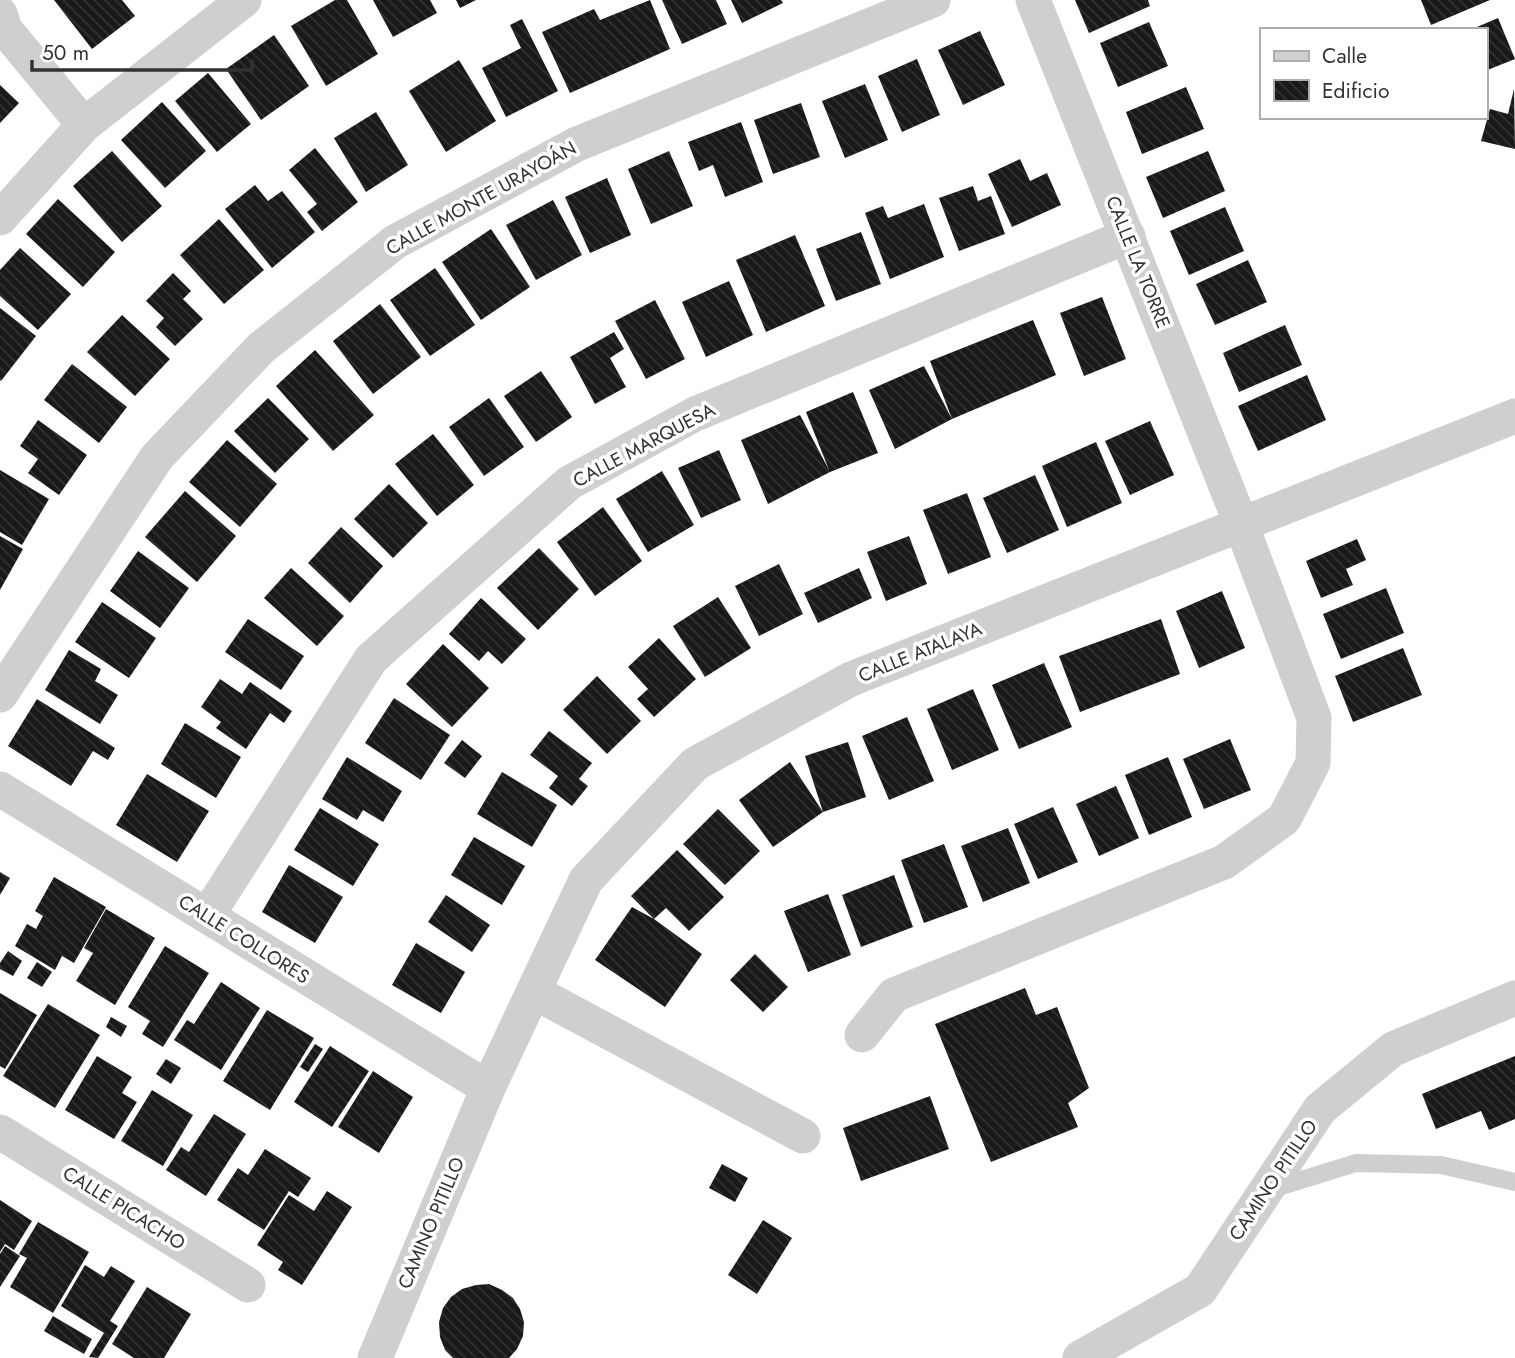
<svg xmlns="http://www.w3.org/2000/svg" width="1515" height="1358" font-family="Jost,sans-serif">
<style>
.building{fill:url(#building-back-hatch)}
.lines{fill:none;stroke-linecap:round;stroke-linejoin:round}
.lane{stroke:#cfcfcf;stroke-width:18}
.street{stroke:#cfcfcf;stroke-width:35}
.labels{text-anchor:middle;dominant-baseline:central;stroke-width:7;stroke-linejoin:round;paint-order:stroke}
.street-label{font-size:19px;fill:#323232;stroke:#fff}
</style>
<defs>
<pattern id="building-back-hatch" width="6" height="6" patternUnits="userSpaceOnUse" patternTransform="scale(1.75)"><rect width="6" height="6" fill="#191919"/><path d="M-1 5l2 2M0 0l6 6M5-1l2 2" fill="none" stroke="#323232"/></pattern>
</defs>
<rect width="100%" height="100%" fill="#fff"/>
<!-- building -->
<g class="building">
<path d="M54,0h68l13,16 -43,33z"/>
<path d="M335,0h12l31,54 -52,32 -35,-60z"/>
<path d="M373,0h57l7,13 -44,24z"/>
<path d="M456,0h20l-16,8z"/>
<path d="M650,0l20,49 -100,44 -28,-61 52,-23 6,11z"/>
<path d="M662,0h54l11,24 -45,20z"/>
<path d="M731,0h50l2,3 -41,20z"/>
<path d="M1075,0h73l2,6 -61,27z"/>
<path d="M1421,0h69l-59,25z"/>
<path d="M1498,18l17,41 -30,12v-41h-15z"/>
<path d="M522,19l36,72 -52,26 -24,-49 39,-20 -11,-23z"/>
<path d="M1149,22l19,44 -50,21 -18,-44z"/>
<path d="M980,31l25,54 -42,20 -25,-55z"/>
<path d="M274,35l35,51 -48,34 -35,-51z"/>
<path d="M917,59l23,56 -38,17 -24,-56z"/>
<path d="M459,60l37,61 -50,31 -37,-61z"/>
<path d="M208,73l43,51 -34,28 -42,-51z"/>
<path d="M865,84l23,56 -43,18 -23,-57z"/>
<path d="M0,85l19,18 -19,20z"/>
<path d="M1186,87l18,42 -62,25 -16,-42z"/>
<path d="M1514,89l1,60 -34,-8 9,-32 18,5z"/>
<path d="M162,102l44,49 -41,37 -44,-48z"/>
<path d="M801,103l19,54 -47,17 -19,-54z"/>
<path d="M376,112l32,53 -42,27 -32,-54z"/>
<path d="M741,122l22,60 -38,15 -12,-32 -14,6 -11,-29z"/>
<path d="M315,148l43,54 -36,29 -15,-19 10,-8 -28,-34z"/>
<path d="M112,151l50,55 -40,36 -49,-56z"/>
<path d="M669,151l24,55 -42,18 -23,-55z"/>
<path d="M1208,151l17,40 -62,27 -17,-41z"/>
<path d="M1020,159l10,22 17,-8 14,32 -49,22 -24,-53z"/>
<path d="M607,178l24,57 -41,18 -25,-56z"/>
<path d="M255,185l13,16 14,-10 33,41 -43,36 -47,-59z"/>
<path d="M973,186l5,15 13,-5 14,38 -46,17 -20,-53z"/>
<path d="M58,199l57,53 -32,35 -57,-53z"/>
<path d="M553,200l29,55 -46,25 -30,-55z"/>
<path d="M924,204l20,53 -54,22 -25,-66 18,-7 5,12z"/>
<path d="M1225,207l19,44 -55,24 -19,-44z"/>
<path d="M219,219l45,51 -40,34 -44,-49z"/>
<path d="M491,229l39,58 -49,33 -39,-58z"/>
<path d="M861,232l20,52 -45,17 -20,-52z"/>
<path d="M795,235l30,71 -59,26 -30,-72z"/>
<path d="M20,248l51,46 -33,36 -38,-34v-26z"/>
<path d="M1248,260l19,42 -52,23 -19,-41z"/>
<path d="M435,268l40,57 -45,31 -40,-56z"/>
<path d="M173,273l18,18 -8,8 20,20 -28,27 -19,-19 8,-9 -18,-17z"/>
<path d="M729,281l24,54 -47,22 -24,-55z"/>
<path d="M1102,297l24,62 -42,17 -24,-63z"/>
<path d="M655,300l30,59 -39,20 -31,-58z"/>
<path d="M380,304l41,53 -48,37 -40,-53z"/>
<path d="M0,308l36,28 -35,45 -1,-1z"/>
<path d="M122,315l48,44 -35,37 -48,-44z"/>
<path d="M1033,320l23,55 -104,44 -57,30 -26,-59 55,-24 28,53 -22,-58z"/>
<path d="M1285,325l17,40 -63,27 -16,-39z"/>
<path d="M614,332l10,17 -14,9 16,29 -31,17 -25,-47z"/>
<path d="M315,350l59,65 -41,36 -57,-65z"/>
<path d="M72,364l55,43 -28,36 -55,-43z"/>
<path d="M541,371l31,46 -36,25 -32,-46z"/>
<path d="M1307,375l19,45 -68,31 -20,-45z"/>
<path d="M853,392l25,61 -48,19 -62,32 -27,-64 59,-25 29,55 -23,-58z"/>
<path d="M268,398l41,41 -34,34 -41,-42z"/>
<path d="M489,398l35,49 -40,29 -35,-49z"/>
<path d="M38,420l49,35 -28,40 -31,-22 10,-14 -18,-13z"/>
<path d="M1150,421l24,54 -44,20 -25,-54z"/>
<path d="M433,434l41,51 -37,31 -42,-52z"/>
<path d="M227,440l50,44 -37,43 -51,-45z"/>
<path d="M1096,442l26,61 -55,24 -25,-61z"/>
<path d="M719,450l22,50 -40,18 -23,-50z"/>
<path d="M0,470l49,29 -27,46 -22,-13z"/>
<path d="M662,471l32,54 -46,27 -32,-53z"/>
<path d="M1035,475l24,55 -52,23 -24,-55z"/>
<path d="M389,484l39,39 -35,35 -39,-39z"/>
<path d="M185,491l51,45 -39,46 -52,-45z"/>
<path d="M967,493l24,64 -43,17 -25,-64z"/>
<path d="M603,507l39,54 -47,35 -38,-54z"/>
<path d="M341,527l42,39 -33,37 -42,-40z"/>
<path d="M0,536l23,13 -23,41z"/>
<path d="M909,536l18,48 -41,17 -19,-49z"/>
<path d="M1357,539l9,21 -20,9 7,16 -32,13 -15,-37z"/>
<path d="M539,548l40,41 -41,41 -41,-42z"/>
<path d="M138,551l51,37 -29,40 -50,-37z"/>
<path d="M779,564l24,50 -44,22 -24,-50z"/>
<path d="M291,568l53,48 -27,30 -53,-48z"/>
<path d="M859,568l13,30 -54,25 -14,-30z"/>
<path d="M1386,588l18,45 -63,26 -18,-45z"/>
<path d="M1222,591l23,57 -46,20 -23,-57z"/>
<path d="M718,597l33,51 -46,29 -32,-51z"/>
<path d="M481,598l45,41 -24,25 -14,-13 -9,10 -30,-27z"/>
<path d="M102,602l54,36 -27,40 -54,-36z"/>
<path d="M248,619l56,37 -23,34 -56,-38z"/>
<path d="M1161,619l19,55 -100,38 -21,-56z"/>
<path d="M659,638l37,41 -42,38 -17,-18 11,-10 -20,-22z"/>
<path d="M443,644l46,44 -37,39 -46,-43z"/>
<path d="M1403,648l19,47 -69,27 -18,-46z"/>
<path d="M69,650l32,19 -6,12 23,14 -18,29 -55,-34z"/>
<path d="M1044,663l28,64 -53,22 -27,-64z"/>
<path d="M597,676l44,45 -34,33 -44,-44z"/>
<path d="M220,679l22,15 8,-12 42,29 -8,12 -14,-10 -24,36 -30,-21 5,-6 -20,-15z"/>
<path d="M973,689l26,61 -47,20 -25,-61z"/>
<path d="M394,698l56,37 -29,45 -56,-37z"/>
<path d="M37,699l78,49 -7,12 -15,-9 -22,35 -63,-40z"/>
<path d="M907,717l27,64 -45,19 -27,-64z"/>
<path d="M185,723l56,34 -25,41 -55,-34z"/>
<path d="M549,731l43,32 -13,16 9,7 -16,20 -23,-18 9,-12 -28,-21z"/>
<path d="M1230,739l21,51 -47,19 -21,-50z"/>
<path d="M462,740l20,16 -17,22 -21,-15z"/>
<path d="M848,742l18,55 -43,15 -50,35 -34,-47 51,-38 33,50 -18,-56z"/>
<path d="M347,757l55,34 -19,31 -20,-12 -6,10 -35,-21z"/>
<path d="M1168,757l24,60 -43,18 -24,-60z"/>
<path d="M502,772l55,33 -25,42 -55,-33z"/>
<path d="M147,774l62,37 -32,51 -61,-37z"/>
<path d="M1116,786l23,52 -40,18 -23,-52z"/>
<path d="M1053,807l25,55 -40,17 -24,-55z"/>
<path d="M320,808l59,36 -26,42 -59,-36z"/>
<path d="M718,809l42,42 -35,34 -42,-41z"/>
<path d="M1008,828l22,55 -47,19 -22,-56z"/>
<path d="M474,837l51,29 -23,39 -51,-30z"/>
<path d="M944,844l24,63 -44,16 -23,-63z"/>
<path d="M677,850l47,47 -35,34 -23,-23 -12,11 -23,-23z"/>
<path d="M289,865l54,32 -28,46 -53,-31z"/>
<path d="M0,872l10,6 -10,17z"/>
<path d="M894,875l19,52 -52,20 -19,-52z"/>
<path d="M54,877l52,30 -32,56 -12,-7 -7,14 -40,-24 12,-22 9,5 7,-13 -8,-5z"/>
<path d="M828,894l23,61 -43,17 -24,-61z"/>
<path d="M446,895l44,30 -18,27 -44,-30z"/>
<path d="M632,907l22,12 48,35 -37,53 -70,-47z"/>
<path d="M106,909l49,29 -40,67 -39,-24 17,-28 -9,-5z"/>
<path d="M416,943l49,29 -24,41 -49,-28z"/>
<path d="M165,946l44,27 -46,74 -21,-13 8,-13 -22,-14z"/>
<path d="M8,951l14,10 -9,15 -13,-7v-6z"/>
<path d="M755,954l33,33 -25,25 -33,-32z"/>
<path d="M37,962l15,10 -10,15 -15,-9z"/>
<path d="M221,982l39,26 -39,62 -47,-30 13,-20 7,4z"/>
<path d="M1025,988l11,27 21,-8 32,81 -21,15 10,24 -87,35 -56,-138z"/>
<path d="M0,993l37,22 -32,54 -5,-3z"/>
<path d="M48,1004l52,31 -45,73 -52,-32z"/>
<path d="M267,1010l47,28 -44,72 -47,-29z"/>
<path d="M111,1017l16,9 -6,11 -15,-10z"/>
<path d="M315,1044l8,5 -15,23 -8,-5z"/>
<path d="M330,1046l39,25 -37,56 -38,-25z"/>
<path d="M97,1056l35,21 -10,16 15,9 -23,37 -49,-29z"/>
<path d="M1515,1056v63l-26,11 -8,-19 -45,18 -14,-35z"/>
<path d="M166,1059l15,9 -10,16 -15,-10z"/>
<path d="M373,1071l40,26 -34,56 -41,-26z"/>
<path d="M152,1090l41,25 -30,51 -42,-25z"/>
<path d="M930,1096l19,53 -88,32 -18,-53z"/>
<path d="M214,1114l32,20 -40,62 -40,-26 15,-23 8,5z"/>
<path d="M265,1149l46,29 -13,19 -9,-6 -25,39 -47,-30 21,-32 10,7z"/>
<path d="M722,1164l26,14 -13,24 -26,-14z"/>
<path d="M327,1191l25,16 -50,78 -24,-15 5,-8 -26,-17 32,-50 25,16z"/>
<path d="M0,1200l32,21 -18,29 -9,-6 -5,8z"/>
<path d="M763,1220l29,18 -35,56 -29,-19z"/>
<path d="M38,1222l51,30 -36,61 -43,-26 17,-29 -8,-4z"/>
<path d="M5,1246l15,10 -20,31v-33z"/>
<path d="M85,1265l19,12 7,-11 24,15 -25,40 8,5 -20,32 -9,-1 15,-24 -43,-27z"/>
<path d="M489,1284l13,6 11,8 7,11 4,13 -1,14 -6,13 -8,9h-56l-8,-8 -5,-13 -1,-15 4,-14 8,-11 11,-8 14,-4z"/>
<path d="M147,1287l44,27 -27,44h-30l-22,-14z"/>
<path d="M53,1316l39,23 -8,15 -40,-23z"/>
</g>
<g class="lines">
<!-- lane -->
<path class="lane" d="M1269,1190l87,-27 85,2 74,17"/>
<!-- street -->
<g class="street">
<path d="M0,14l5,15 79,96"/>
<path d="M0,218l84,-93 160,-125"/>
<path d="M0,695l157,-238 104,-109 134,-106 182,-98 356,-144"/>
<path d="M0,789l488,299"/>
<path d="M207,916l164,-257 198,-176 126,-69 433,-178"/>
<path d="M534,992l269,144"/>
<path d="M862,1035l32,-40 330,-133 60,-43 29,-56 1,-45 -73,-194 -208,-524"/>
<path d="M0,1132l248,153"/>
<path d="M375,1358l113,-270 98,-208 109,-116 156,-85 664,-263"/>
<path d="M1080,1358l120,-68 120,-181 73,-60 122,-51"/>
</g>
</g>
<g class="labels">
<!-- street labels -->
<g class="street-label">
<text transform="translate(481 198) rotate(-29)">CALLE MONTE URAYOÁN</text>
<text transform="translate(1138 262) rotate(68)">CALLE LA TORRE</text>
<text transform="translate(644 445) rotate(-28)">CALLE MARQUESA</text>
<text transform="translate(920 652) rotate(-22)">CALLE ATALAYA</text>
<text transform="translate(244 939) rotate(32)">CALLE COLLORES</text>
<text transform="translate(1273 1180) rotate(-56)">CAMINO PITILLO</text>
<text transform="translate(124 1208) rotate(32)">CALLE PICACHO</text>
<text transform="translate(431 1223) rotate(-67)">CAMINO PITILLO</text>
</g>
</g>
<!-- legend -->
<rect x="1260" y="28" width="228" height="91" fill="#ffffff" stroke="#adadad" stroke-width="2"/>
<rect x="1274" y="51" width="35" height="10" fill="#cfcfcf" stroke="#adadad" stroke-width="2"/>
<text x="1322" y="63" font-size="21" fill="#323232">Calle</text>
<rect x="1274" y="80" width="35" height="21" fill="url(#building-back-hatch)" stroke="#adadad" stroke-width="2"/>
<text x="1322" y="98" font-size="21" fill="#323232">Edificio</text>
<!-- scale -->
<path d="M32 60v10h220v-10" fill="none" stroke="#323232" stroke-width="3.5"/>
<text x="42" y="60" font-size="21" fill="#323232" stroke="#ffffff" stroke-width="5" paint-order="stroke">50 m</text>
</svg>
